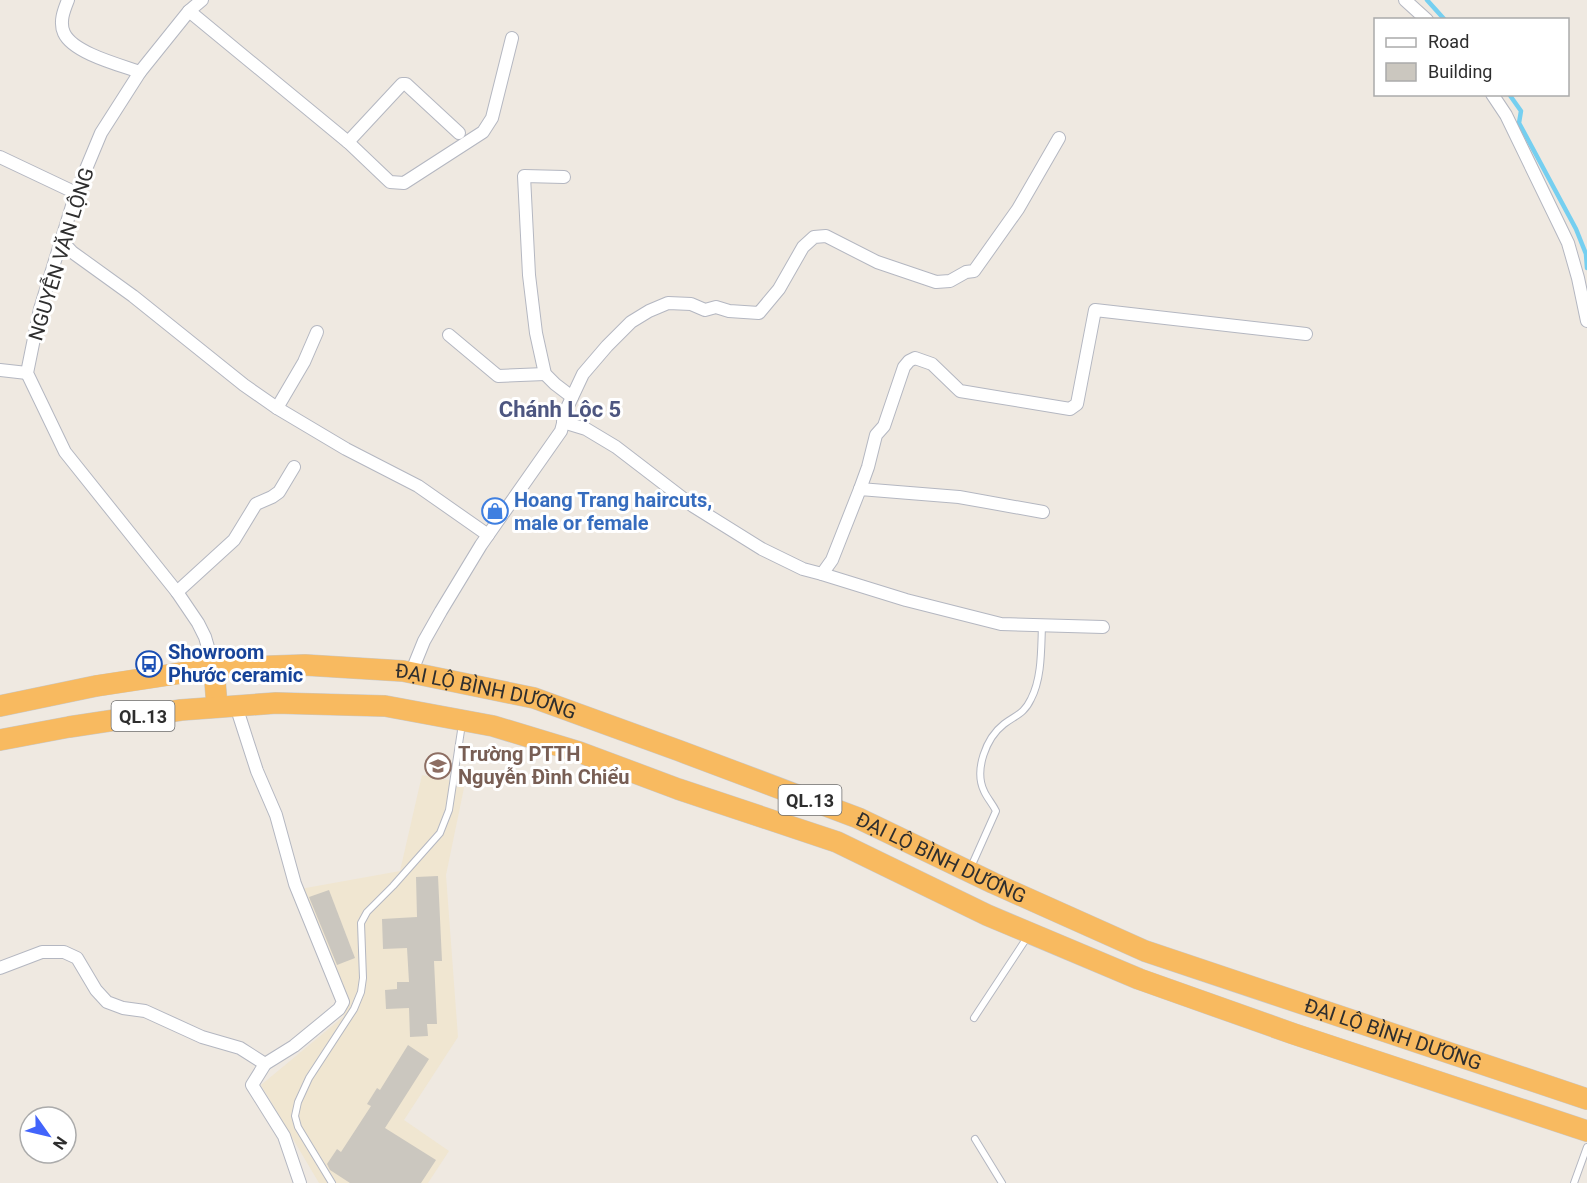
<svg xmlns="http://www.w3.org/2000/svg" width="1587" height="1183" font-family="Roboto,sans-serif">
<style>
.education{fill:#f0e6d1}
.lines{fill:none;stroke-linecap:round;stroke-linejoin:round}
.stream{stroke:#75cff0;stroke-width:4.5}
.building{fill:#cbc7bf}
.service-casing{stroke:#b4b7c1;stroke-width:8}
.minor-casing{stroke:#b4b7c1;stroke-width:14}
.trunk-casing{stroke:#c9c9c9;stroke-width:22}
.service{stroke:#fff;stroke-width:6}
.minor{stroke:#fff;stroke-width:12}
.trunk{stroke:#f8ba60;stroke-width:21}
.labels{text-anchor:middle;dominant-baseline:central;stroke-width:6;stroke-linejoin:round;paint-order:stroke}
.shield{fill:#fff;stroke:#6d6d6d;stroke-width:1.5}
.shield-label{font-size:18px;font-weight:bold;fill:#2e2e2e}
.street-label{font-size:20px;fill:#2e2e2e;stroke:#fff}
.shop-label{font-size:20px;font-weight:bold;fill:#366cbe;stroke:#fff;text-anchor:start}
.transit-label{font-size:20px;font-weight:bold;fill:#164399;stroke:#fff;text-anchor:start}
.education-label{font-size:20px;font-weight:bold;fill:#785e54;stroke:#fff;text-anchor:start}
.quarter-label{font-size:22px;font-weight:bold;fill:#4d5680;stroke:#fff}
</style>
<rect width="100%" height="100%" fill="#efe9e1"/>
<!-- education -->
<path class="education" d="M422,775l43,8 -19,92 12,162 -54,83 45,31 -21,32h-109l-58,-98 82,-68 5,-12 -48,-116 100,-18z"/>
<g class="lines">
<!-- stream -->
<g class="stream">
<path d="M1427,0l18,20"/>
<path d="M1509,94l12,17 -2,12 57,106 10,25 1,14"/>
</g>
</g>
<!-- building -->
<g class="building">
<path d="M438,876l4,85h-8l3,63h-10l1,12 -18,1 -1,-29 -23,1 -1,-19 12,-1v-7h12l-2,-34 -24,1 -1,-30 35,-2 -1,-40z"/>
<path d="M329,890l26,68 -18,7 -28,-68z"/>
<path d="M408,1045l21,14 -44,69 51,32 -15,23h-71l-20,-13 -3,-6 10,-15 4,3 30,-46 -4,-2 10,-16 3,2z"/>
</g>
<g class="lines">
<!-- service casing -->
<g class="service-casing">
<g id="service">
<path d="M971,867l25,-56c-4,-8 -9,-13 -12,-20 -10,-21 2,-53 20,-67 12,-9 20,-10 27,-25 11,-21 10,-50 11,-73"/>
<path d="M974,1018l54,-82"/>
<path d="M975,1139l27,44"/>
<path d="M332,1183l-34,-56 -3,-11 3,-14 11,-24 45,-69 7,-17 2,-14 -2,-55 6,-11 26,-26 47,-53 9,-23 13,-86"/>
<path d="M1574,1183l13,-36"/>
</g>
</g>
<!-- minor casing -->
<g class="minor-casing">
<g id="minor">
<path d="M68,0c-4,10 -9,22 -4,33 9,20 56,32 76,39"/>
<path d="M202,0l-13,11 -49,61 -39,61 -25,60 -36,116 -13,64 38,79 112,140 21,31 7,14 9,31"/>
<path d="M1405,0l22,20"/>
<path d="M189,11l159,131 42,40 14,1 79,-51 9,-14 20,-80"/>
<path d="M1492,94l14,21 62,128 10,35 9,43"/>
<path d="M348,142l54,-58h4l53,49"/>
<path d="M0,157l76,36"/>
<path d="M564,177l-40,-1 5,99 7,58 9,41 10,10 17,13"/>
<path d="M61,240l11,12 61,44 111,89 33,23 69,41 72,37 70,49"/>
<path d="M449,335l49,41 47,-2"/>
<path d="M0,370l27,3"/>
<path d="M277,408l27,-46 13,-30"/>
<path d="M563,422l23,7 30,18 77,59 69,43 41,20 19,5 10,-14 28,-71 99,8 84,15"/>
<path d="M860,489l8,-22 8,-32 8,-9 20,-59 5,-6 6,-3 17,6 28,27 110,18 7,-5 18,-94 211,24"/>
<path d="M822,574l84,26 95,24 102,3"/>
<path d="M177,592l57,-52 22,-36 16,-7 7,-5 15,-25"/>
<path d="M411,673l13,-32 17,-30 40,-66 80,-114 6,-23 16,-34 24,-28 24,-24 18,-11 19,-8 23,1 14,6 11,-3 13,4 30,2 20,-24 24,-42 11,-10 12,-1 51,26 59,20 14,-1 16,-9 8,-1 44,-62 41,-71"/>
<path d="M236,706l21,65 19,44 19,69 48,118 -4,7 -45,37 -29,18"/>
<path d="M0,968l42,-16h22l13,6 19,32 11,12 16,6 22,3 57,26 38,11 25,16 -13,21 32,51 16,47"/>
</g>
</g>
<!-- trunk casing -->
<g class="trunk-casing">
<g id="trunk">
<path d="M214,668l3,39"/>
<path id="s1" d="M0,706l96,-20 118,-18 91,-3 98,6 131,27 146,53 178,67 135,65 152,68 442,148"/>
<path d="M0,740l69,-13 112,-17 95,-7 109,3 108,20 86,26 99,37 159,53 150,73 152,64 155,55 293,97"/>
</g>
</g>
<!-- service -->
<use href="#service" class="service"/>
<!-- minor -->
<use href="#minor" class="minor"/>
<!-- trunk -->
<use href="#trunk" class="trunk"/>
</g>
<!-- icons -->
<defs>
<g id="shop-ring" transform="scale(1.35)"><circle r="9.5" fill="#fff" stroke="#3f7fe0" stroke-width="1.5"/><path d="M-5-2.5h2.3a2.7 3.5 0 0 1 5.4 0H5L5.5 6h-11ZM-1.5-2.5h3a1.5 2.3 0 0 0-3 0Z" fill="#3f7fe0"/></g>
<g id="bus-ring" transform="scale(1.35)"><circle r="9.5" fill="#fff" stroke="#1a4fb4" stroke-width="1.5"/><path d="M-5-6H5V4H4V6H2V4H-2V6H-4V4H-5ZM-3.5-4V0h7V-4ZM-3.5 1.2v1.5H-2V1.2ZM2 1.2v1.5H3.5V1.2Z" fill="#1a4fb4"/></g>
<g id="school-ring" transform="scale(1.35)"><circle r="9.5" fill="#fff" stroke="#8d6e63" stroke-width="1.5"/><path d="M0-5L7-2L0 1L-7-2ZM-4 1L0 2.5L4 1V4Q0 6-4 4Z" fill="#8d6e63"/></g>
</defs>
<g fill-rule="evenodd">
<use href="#shop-ring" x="495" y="511"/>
<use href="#bus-ring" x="149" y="664"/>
<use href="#school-ring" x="438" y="766"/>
</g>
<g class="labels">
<!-- shield labels -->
<g class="shield">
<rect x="111.5" y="701" width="63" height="30" rx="4.5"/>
<rect x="778.5" y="785" width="63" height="30" rx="4.5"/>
</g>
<g class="shield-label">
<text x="143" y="716">QL.13</text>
<text x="810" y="800">QL.13</text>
</g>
<!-- street labels -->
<g class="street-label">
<text transform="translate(61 254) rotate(-73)">NGUYỄN VĂN LỘNG</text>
<text stroke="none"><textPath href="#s1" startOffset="492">ĐẠI LỘ BÌNH DƯƠNG</textPath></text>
<text stroke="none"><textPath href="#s1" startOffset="978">ĐẠI LỘ BÌNH DƯƠNG</textPath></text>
<text stroke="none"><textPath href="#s1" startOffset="1464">ĐẠI LỘ BÌNH DƯƠNG</textPath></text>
</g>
<!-- shop labels -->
<g class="shop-label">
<text x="514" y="500">Hoang Trang haircuts,<tspan x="514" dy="23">male or female</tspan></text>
</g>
<!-- transit labels -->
<g class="transit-label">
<text x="168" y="652">Showroom<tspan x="168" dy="23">Phước ceramic</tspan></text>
</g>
<!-- education labels -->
<g class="education-label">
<text x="458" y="754">Trường PTTH<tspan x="458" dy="23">Nguyễn Đình Chiểu</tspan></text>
</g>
<!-- quarter labels -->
<g class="quarter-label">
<text x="560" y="409">Chánh Lộc 5</text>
</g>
</g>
<!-- legend -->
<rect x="1374" y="18" width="195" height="78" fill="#ffffff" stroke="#ababab" stroke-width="1.5"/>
<rect x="1386" y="38" width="30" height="9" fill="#ffffff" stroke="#ababab" stroke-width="1.5"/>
<text x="1428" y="48" font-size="18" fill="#2e2e2e">Road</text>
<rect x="1386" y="63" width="30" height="18" fill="#cbc7bf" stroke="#ababab" stroke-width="1.5"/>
<text x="1428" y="78" font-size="18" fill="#2e2e2e">Building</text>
<!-- north arrow -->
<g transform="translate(48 1135) rotate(124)"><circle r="28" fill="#ffffff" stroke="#ababab" stroke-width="1.5"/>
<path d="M0-4.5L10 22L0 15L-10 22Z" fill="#4264fb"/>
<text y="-9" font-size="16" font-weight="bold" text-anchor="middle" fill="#2e2e2e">N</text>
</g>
</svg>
